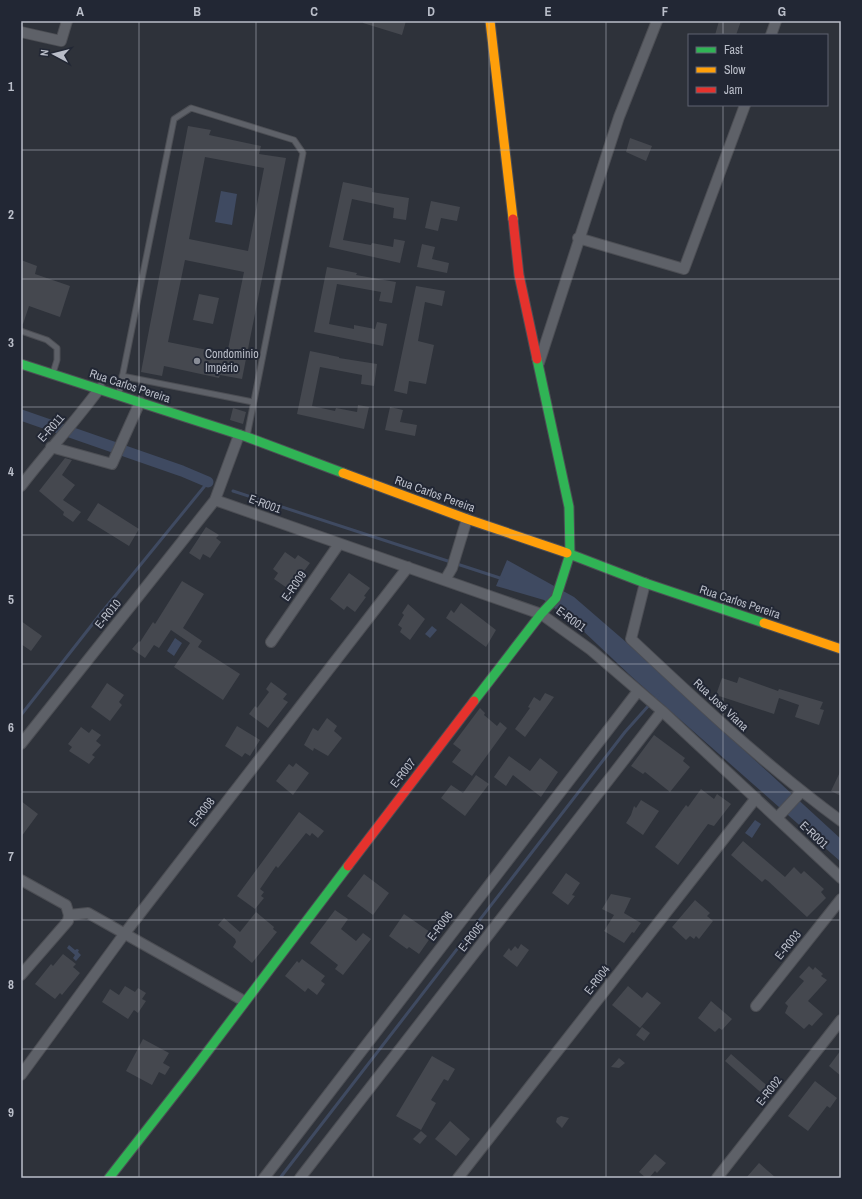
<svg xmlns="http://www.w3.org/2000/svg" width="862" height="1199" font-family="'Archivo Narrow',sans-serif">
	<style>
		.water { fill: #3f4a61 }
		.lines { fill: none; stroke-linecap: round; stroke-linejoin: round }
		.stream { stroke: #3f4a61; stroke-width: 3 }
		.canal { stroke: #3f4a61; stroke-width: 11 }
		.building { fill: #45484f; fill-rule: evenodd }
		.lane-casing { stroke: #4c4e54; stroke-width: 7 }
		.street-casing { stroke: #4c4e54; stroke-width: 12 }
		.fast-casing { stroke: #4c4e54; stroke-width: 11 }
		.slow-casing { stroke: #4c4e54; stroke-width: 11 }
		.jam-casing { stroke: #4c4e54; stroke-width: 11 }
		.lane { stroke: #5e6168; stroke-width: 5 }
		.street { stroke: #5e6168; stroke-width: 10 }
		.fast { stroke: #30b455; stroke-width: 9 }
		.slow { stroke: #ff9f0a; stroke-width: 9 }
		.jam { stroke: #e5322d; stroke-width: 9 }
		.grid { fill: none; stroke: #babec9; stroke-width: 1; stroke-opacity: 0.55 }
		.poi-dot { fill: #898d97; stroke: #222734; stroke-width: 1.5 }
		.labels { text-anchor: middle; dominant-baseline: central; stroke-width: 4; stroke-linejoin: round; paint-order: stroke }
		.poi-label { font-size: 12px; fill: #babec9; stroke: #222734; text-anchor: start }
		.street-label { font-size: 12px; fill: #babec9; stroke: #222734 }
		.neatline { fill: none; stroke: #babec9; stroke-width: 1.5 }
		.grid-label { font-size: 13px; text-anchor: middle; font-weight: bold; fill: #babec9 }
	</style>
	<rect width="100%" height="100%" fill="#2e323a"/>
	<path class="water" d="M221 191 237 194 232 225 215 222Z
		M507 560 574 597 626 642 841 839V862L632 677 581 629 544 600 496 586Z
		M432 626 437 630 430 638 425 634Z
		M175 638 182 643 174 656 167 651Z
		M755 820 761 824 752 838 745 833Z
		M69 945 75 950 77 949 79 950 78 952 81 955 76 961 73 958 75 955 67 948Z"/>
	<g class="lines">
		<path class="stream" d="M233 491 503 579
			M21 715 102 612 208 482
			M280 1178 625 732 658 695"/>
		<path class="canal" d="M21 415 182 471 208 482"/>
	</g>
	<path class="building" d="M363 21H406L402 35 363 23Z
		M719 21H741L736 35H715Z
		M188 126 211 130 209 135 261 146 259 154 286 158 242 379 220 375 219 378 164 366 162 376 141 372ZM205 157 264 168 248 251 189 239ZM185 260 244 272 227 354 168 342Z
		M630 138 652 146 646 161 626 152Z
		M343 182 372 188V192L409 198 406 220 393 218 394 208 352 199 343 240 371 245 372 243 393 247 394 239 405 241 400 263 329 247Z
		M431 201 460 207 457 221 441 218 438 231 425 228Z
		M422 244 435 247 432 259 449 263 447 273 417 267Z
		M21 260 37 266 35 274 70 286 60 317 29 306 23 324H21Z
		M327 267 357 273 356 275 396 282 392 303 379 301 381 292 337 284 329 324 354 329V325L375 329 377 322 387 324 383 346 314 332Z
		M416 286 445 291 442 306 425 302 418 341 434 345 426 384 409 381 407 394 394 391Z
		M199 294 219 298 213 324 193 320Z
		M310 351 339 357V358L377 364 374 386 361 384 362 375 320 367 312 406 335 411 336 408 357 412 358 405 369 407 364 429 297 414Z
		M390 407 403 410 400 422 417 425 415 436 385 430Z
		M233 408 246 412 243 424 230 420Z
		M65 458 72 460 62 475 75 485 63 500 81 512 73 522 63 515 64 512 39 491Z
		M98 503 139 529 129 546 87 520Z
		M206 527 219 535 216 538 221 542 210 558 203 554 200 560 189 553Z
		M285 552 295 559 298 555 310 563 290 590 274 579 278 573 273 569Z
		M349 573 370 588 364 596 366 597 355 612 347 606 344 610 330 599Z
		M182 581 204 594 183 628 202 641 198 647 240 674 223 700 174 667 190 643 171 630 159 648 154 645 145 658 132 649 139 641 140 642 153 622 155 624Z
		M461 603 496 630 486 647 446 618 451 610 454 613Z
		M408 604 425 619 410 640 400 632 402 628 398 625 404 615 402 613Z
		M21 621 42 636 31 651 21 644Z
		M739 677 778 691 779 689 823 702 820 709 824 710 819 725 795 717 799 705 779 698 774 714 716 695 722 678 737 683Z
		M271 682 287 694 283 699 288 702 268 728 249 714 255 706 257 708 269 692 266 689Z
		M107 683 124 695 119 702 122 705 110 721 91 707Z
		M545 693 554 697 525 737 515 729 530 708 528 707 534 697 540 701Z
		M480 708 485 713 484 715 497 726 500 722 507 728 472 776 452 762 461 750 453 744Z
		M327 718 337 726 334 731 342 738 328 756 314 748 313 751 304 745 313 728 318 731Z
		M237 726 260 740 250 756 245 753 242 757 225 746Z
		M81 727 89 733 92 729 101 735 96 741 101 745 92 755 95 757 89 764 69 751 72 747 68 744Z
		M654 735 685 758 683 761 690 767 670 792 645 772 643 774 631 766Z
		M509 756 530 771 540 758 558 772 541 797 513 775 506 786 494 777Z
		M296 763 309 773 293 795 276 781 289 764 293 767Z
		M841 770V796L831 791Z
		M476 775 489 784 465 816 441 798 451 785 463 793Z
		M701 789 714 799 717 794 731 804 714 826 708 824 678 865 655 847 686 805 688 807Z
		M641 800 659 811 643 835 626 823 631 815 634 806 636 808Z
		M21 801 38 814 21 837Z
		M299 812 324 831 318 838 312 833 310 836 306 833 278 868 276 866 260 889 264 892 261 896 264 898 255 909 237 896Z
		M743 841 785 877 794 867 801 874 804 871 824 889 821 892 826 898 807 917 768 881 765 879 762 882 731 855Z
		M566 873 580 883 572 895 575 896 568 905 552 893Z
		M364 874 389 893 373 915 347 896Z
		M611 894 631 898 624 913 641 923 634 933 632 932 624 943 604 931 614 915 602 909Z
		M695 900 710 913 707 916 713 921 699 939 696 936 694 939 690 936 686 940 672 927Z
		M335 910 348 919 341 929 356 941 363 933 371 939 343 975 335 969 338 965 310 943Z
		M256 912 274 927 273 929 277 932 252 963 233 947 236 942 235 939 218 925 224 918 240 932Z
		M404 914 433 934 419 954 409 947 407 949 389 936Z
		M521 944 529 950 517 967 503 956 509 948 511 951 515 946 518 949Z
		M63 954 76 964 73 967 80 973 62 995 60 993 55 999 35 984 51 964 53 966Z
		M302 959 325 976 321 981 325 984 317 995 308 988 305 992 285 976 297 961 299 963Z
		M809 966 813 970 815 967 823 974 821 976 827 980 808 1001 823 1014 812 1026 809 1024 804 1029 785 1013 788 1006 785 1003 804 981 799 977Z
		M125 986 135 992 138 988 146 993 142 999 146 1001 138 1013 134 1010 128 1019 102 1002 110 989 119 995Z
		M628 986 642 998 647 992 661 1003 640 1028 612 1005Z
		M711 1001 732 1019 722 1030 719 1028 715 1032 698 1018Z
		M642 1027 650 1033 644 1041 636 1035Z
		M143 1039 169 1053 163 1063 170 1067 165 1075 159 1072 152 1085 126 1071Z
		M841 1050V1076L829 1066Z
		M731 1054 771 1089 765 1096 725 1061Z
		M432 1056 455 1069 448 1081 444 1079 431 1100 436 1103 421 1130 396 1116Z
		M619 1058 625 1063 619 1068 611 1067Z
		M815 1081 837 1098 830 1108 827 1106 808 1131 788 1116Z
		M561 1116 569 1118 562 1128 556 1122 557 1118Z
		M450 1121 470 1139 456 1156 435 1139Z
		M421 1131 427 1136 420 1144 413 1139Z
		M655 1154 666 1163 657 1173 655 1171 649 1178H646L639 1172Z
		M759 1163 776 1178H746Z"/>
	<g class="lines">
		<g class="lane-casing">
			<path id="lane" d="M21 331 47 340 57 348V360L53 373
				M122 376 253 402
				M119 393 174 119 191 108 294 140 303 153 247 436"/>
		</g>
		<g class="street-casing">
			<path id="street" d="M21 32 61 41 67 21
				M771 35 776 21
				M578 238 684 269 745 105
				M539 363 619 117 657 21
				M51 447 112 464 140 402
				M21 486C47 452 75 422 100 388
				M215 500 541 614 591 650 662 711 841 878
				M445 580 452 568 467 519
				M645 583 631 639C699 703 766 766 841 821
				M271 642 339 544
				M21 744 215 500 239 435
				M777 818 801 792
				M21 880 66 905 69 915 68 921 21 975
				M69 915 88 913 244 1001
				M756 1006 841 899
				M21 1075 125 933 408 567
				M264 1178 638 691
				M300 1178 662 711
				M458 1178 756 798
				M717 1178 841 1020"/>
		</g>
		<g class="fast-casing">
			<path id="fast" d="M21 364 247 437 343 473
				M567 553 645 583 764 623
				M474 701 541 614 556 598 570 554 569 507 537 359
				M109 1178 192 1072 348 866"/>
		</g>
		<g class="slow-casing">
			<path id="slow" d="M490 21 513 219
				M343 473 467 519 567 553
				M764 623 841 649"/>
		</g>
		<g class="jam-casing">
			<path id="jam" d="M513 219 519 275 537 359
				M348 866 474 701"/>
		</g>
		<use href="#lane" class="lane"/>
		<use href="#street" class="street"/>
		<use href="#fast" class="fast"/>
		<use href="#slow" class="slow"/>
		<use href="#jam" class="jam"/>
	</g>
	<path class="grid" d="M139 21V1178M256 21V1178M373 21V1178M489 21V1178M606 21V1178M723 21V35M723 105V1178M21 150H841M21 279H841M21 407H841M21 535H841M21 664H841M21 792H841M21 920H841M21 1049H841"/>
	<circle class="poi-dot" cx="197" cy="361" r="4"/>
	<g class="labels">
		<g class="poi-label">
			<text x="205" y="354">Condominio<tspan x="205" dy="14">Império</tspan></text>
		</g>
		<g class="street-label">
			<text transform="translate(130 386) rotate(18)">Rua Carlos Pereira</text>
			<text transform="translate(51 428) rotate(-48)">E-R011</text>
			<text transform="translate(435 494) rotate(20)">Rua Carlos Pereira</text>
			<text transform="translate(265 504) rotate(20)">E-R001</text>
			<text transform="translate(294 586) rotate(-55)">E-R009</text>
			<text transform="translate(740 602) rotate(18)">Rua Carlos Pereira</text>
			<text transform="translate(108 614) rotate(-51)">E-R010</text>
			<text transform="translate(571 619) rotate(36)">E-R001</text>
			<text transform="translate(721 705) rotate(43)">Rua José Viana</text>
			<text transform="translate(403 773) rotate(-52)">E-R007</text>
			<text transform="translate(202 812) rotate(-52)">E-R008</text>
			<text transform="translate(814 835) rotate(43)">E-R001</text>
			<text transform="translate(440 926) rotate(-53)">E-R006</text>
			<text transform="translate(471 937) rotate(-52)">E-R005</text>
			<text transform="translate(788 945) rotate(-51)">E-R003</text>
			<text transform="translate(597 980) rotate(-52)">E-R004</text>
			<text transform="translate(769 1091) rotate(-52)">E-R002</text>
		</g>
	</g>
	<rect width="862" height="1199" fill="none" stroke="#222734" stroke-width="44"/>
	<rect x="688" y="34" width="140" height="72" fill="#222734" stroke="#5f6370"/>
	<rect x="696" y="47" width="20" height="6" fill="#30b455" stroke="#5f6370"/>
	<text x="724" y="54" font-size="12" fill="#babec9">Fast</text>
	<rect x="696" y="67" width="20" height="6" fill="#ff9f0a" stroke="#5f6370"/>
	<text x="724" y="74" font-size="12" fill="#babec9">Slow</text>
	<rect x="696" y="87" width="20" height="6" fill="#e5322d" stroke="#5f6370"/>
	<text x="724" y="94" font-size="12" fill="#babec9">Jam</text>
	<g transform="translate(54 54) rotate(277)" stroke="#222734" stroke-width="3" paint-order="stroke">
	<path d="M0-3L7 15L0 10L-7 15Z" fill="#babec9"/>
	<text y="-6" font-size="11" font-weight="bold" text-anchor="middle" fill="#babec9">N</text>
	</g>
	<rect x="22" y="22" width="818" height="1155" class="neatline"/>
	<g class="grid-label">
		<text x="80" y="16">A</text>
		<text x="197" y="16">B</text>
		<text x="314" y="16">C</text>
		<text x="431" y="16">D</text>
		<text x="548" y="16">E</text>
		<text x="665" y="16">F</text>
		<text x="782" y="16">G</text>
		<text x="11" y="91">1</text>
		<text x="11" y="219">2</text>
		<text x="11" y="347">3</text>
		<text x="11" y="476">4</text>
		<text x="11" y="604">5</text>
		<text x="11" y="732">6</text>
		<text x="11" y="861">7</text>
		<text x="11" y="989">8</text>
		<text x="11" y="1117">9</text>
	</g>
</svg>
